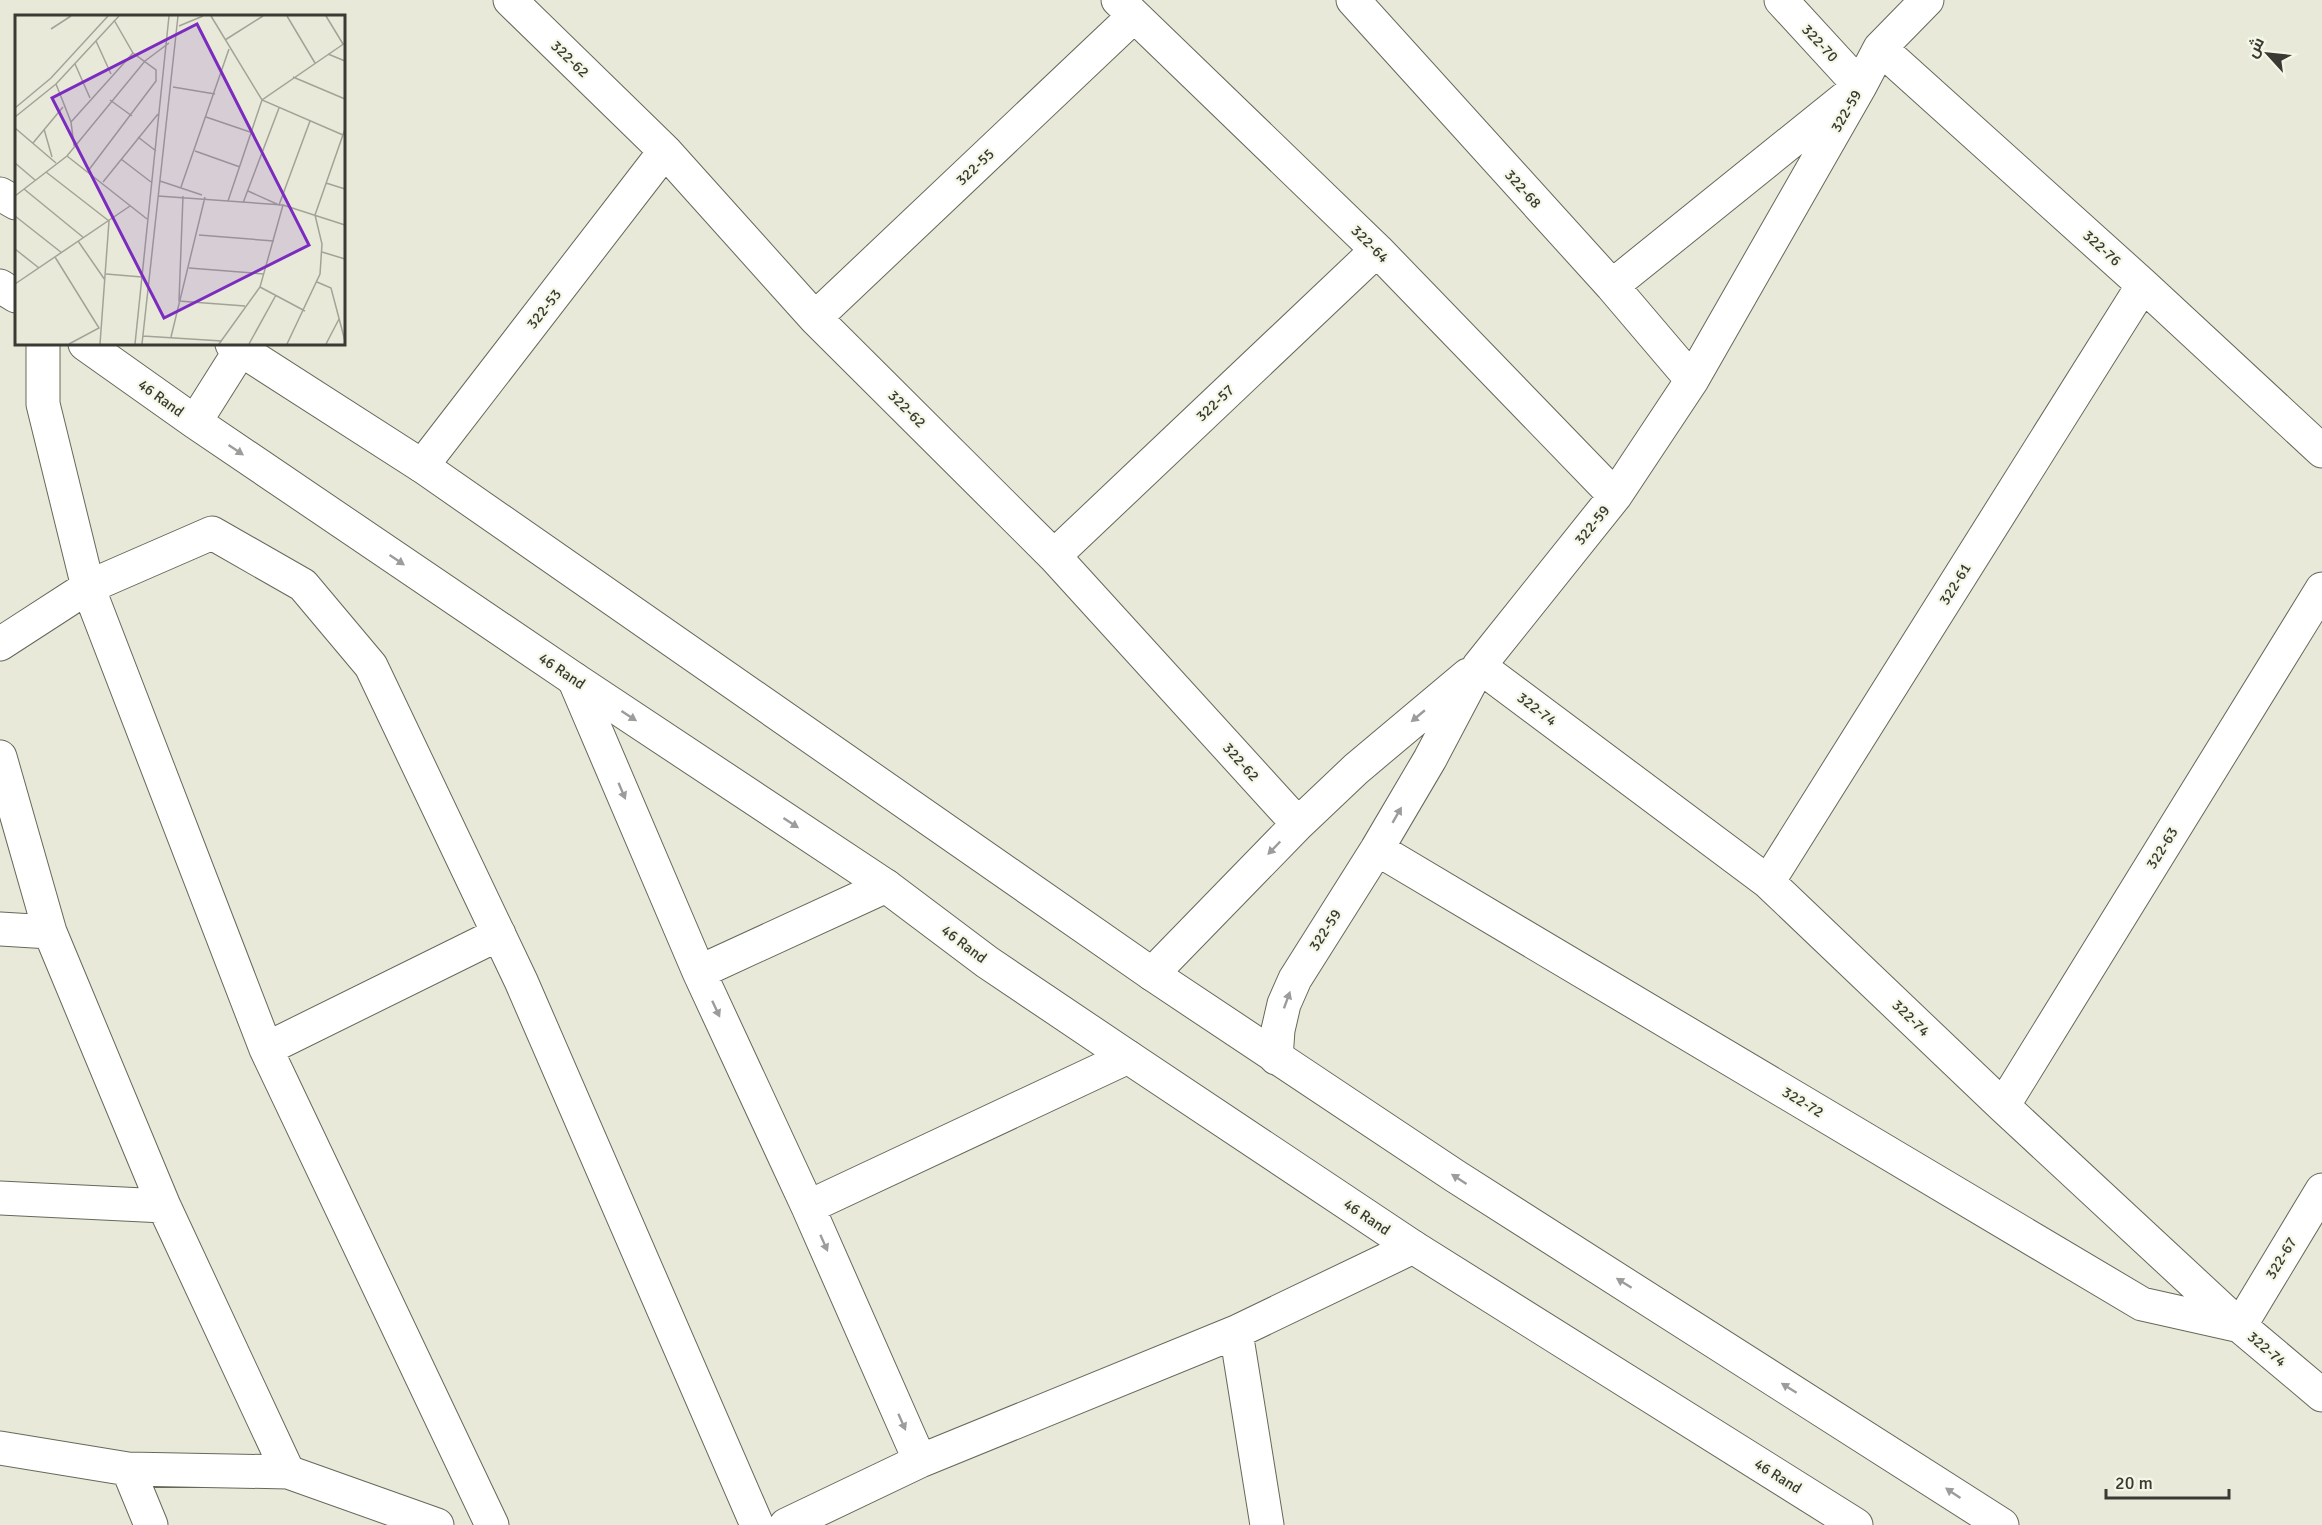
<svg xmlns="http://www.w3.org/2000/svg" width="2322" height="1525" font-family="Signika,Cairo,sans-serif">
	<style>
		.lines { fill: none; stroke-linecap: round; stroke-linejoin: round }
		.minor-casing { stroke: #666859; stroke-width: 35 }
		.major-casing { stroke: #666859; stroke-width: 35 }
		.minor { stroke: #fff; stroke-width: 33 }
		.major { stroke: #fff; stroke-width: 33 }
		.oneway { fill: #9c9c9a }
		.labels { text-anchor: middle; dominant-baseline: central; stroke-width: 4.5; stroke-linejoin: round; paint-order: stroke }
		.street-label { font-size: 15px; fill: #3a3a34; stroke: #f5f7e6 }
		.inset-road { fill: none; stroke: #a2a397; stroke-width: 1.5 }
		.view { fill: #7b2cbf; fill-opacity: 0.15; stroke: #7b2cbf; stroke-width: 3 }
		.inset-edge { fill: none; stroke: #3a3a34; stroke-width: 3 }
	</style>
	<rect width="100%" height="100%" fill="#e8e9d9"/>
	<g class="lines">
		<g class="minor-casing">
			<path id="minor" d="M510 0 665 151 815 318 1054 556 1298 824
				M1118 0 1377 250 1615 496
				M1353 0 1612 286 1692 380
				M1880 48 2143 285 2322 451
				M1612 286 1860 86 1781 0
				M815 318 1134 16
				M43 344V404L88 587 266 1049 492 1525
				M422 466 665 151
				M1054 556 1377 250
				M0 644 88 587 212 533 303 585 371 666 521 981 757 1525
				M1479 666 1768 882 2003 1106 2240 1326 2322 1395
				M574 679 699 972 808 1207 920 1461
				M0 757 50 932 164 1206 288 1472
				M1377 849 2142 1304 2240 1326 2322 1190
				M1768 882 2143 285
				M0 929 50 932
				M699 972 886 886
				M1152 974 1298 824 1356 769 1468 675
				M266 1049 499 934
				M1276 1058 1278 1030 1284 1004 1295 979 1377 849 1430 759 1479 666 1615 496 1692 380 1860 86 1880 48 1927 0
				M2003 1106 2322 589
				M0 1198 164 1206
				M808 1207 1128 1057
				M1236 1332 1267 1525
				M0 1448 128 1469 288 1472 437 1525
				M128 1469 151 1525
				M786 1525 920 1461 1236 1332 1413 1247"/>
		</g>
		<g class="major-casing">
			<path id="major" d="M0 194 16 203
				M0 286 16 296
				M85 344 195 422 574 679 886 886 987 962 1128 1057 1413 1247 1856 1525
				M232 344 422 466 1152 974 1455 1176 2002 1525
				M195 422 241 349"/>
		</g>
		<use href="#minor" class="minor"/>
		<use href="#major" class="major"/>
	</g>
	<defs><path id="oneway-solid" d="M-6-.8H1V-3.2L6.5 0L1 3.2V.8H-6Z" transform="scale(1.5)"/></defs>
	<g class="oneway">
		<use href="#oneway-solid" transform="translate(236 450) rotate(34)"/>
		<use href="#oneway-solid" transform="translate(397 560) rotate(34)"/>
		<use href="#oneway-solid" transform="translate(629 716) rotate(33)"/>
		<use href="#oneway-solid" transform="translate(1418 716) rotate(140)"/>
		<use href="#oneway-solid" transform="translate(622 791) rotate(67)"/>
		<use href="#oneway-solid" transform="translate(1397 815) rotate(-60)"/>
		<use href="#oneway-solid" transform="translate(791 823) rotate(33)"/>
		<use href="#oneway-solid" transform="translate(1274 848) rotate(134)"/>
		<use href="#oneway-solid" transform="translate(1287 1000) rotate(-70)"/>
		<use href="#oneway-solid" transform="translate(716 1009) rotate(65)"/>
		<use href="#oneway-solid" transform="translate(1459 1179) rotate(-147)"/>
		<use href="#oneway-solid" transform="translate(824 1243) rotate(66)"/>
		<use href="#oneway-solid" transform="translate(1624 1283) rotate(-148)"/>
		<use href="#oneway-solid" transform="translate(1789 1388) rotate(-148)"/>
		<use href="#oneway-solid" transform="translate(902 1422) rotate(66)"/>
		<use href="#oneway-solid" transform="translate(1953 1493) rotate(-146)"/>
	</g>
	<g class="labels">
		<g class="street-label">
			<text transform="translate(1820 43) rotate(47)">322-70</text>
			<text transform="translate(570 59) rotate(44)">322-62</text>
			<text transform="translate(1846 111) rotate(-60)">322-59</text>
			<text transform="translate(975 167) rotate(-43)">322-55</text>
			<text transform="translate(1523 189) rotate(48)">322-68</text>
			<text transform="translate(1370 244) rotate(45)">322-64</text>
			<text transform="translate(2102 248) rotate(42)">322-76</text>
			<text transform="translate(544 309) rotate(-52)">322-53</text>
			<text transform="translate(161 398) rotate(36)">46 Rand</text>
			<text transform="translate(1215 403) rotate(-43)">322-57</text>
			<text transform="translate(907 409) rotate(45)">322-62</text>
			<text transform="translate(1592 525) rotate(-51)">322-59</text>
			<text transform="translate(1955 584) rotate(-58)">322-61</text>
			<text transform="translate(562 671) rotate(34)">46 Rand</text>
			<text transform="translate(1537 709) rotate(37)">322-74</text>
			<text transform="translate(1241 762) rotate(48)">322-62</text>
			<text transform="translate(2162 848) rotate(-58)">322-63</text>
			<text transform="translate(1325 930) rotate(-57)">322-59</text>
			<text transform="translate(964 944) rotate(37)">46 Rand</text>
			<text transform="translate(1911 1018) rotate(44)">322-74</text>
			<text transform="translate(1803 1102) rotate(31)">322-72</text>
			<text transform="translate(1367 1217) rotate(34)">46 Rand</text>
			<text transform="translate(2281 1258) rotate(-59)">322-67</text>
			<text transform="translate(2267 1349) rotate(40)">322-74</text>
			<text transform="translate(1778 1476) rotate(32)">46 Rand</text>
		</g>
	</g>
	<g transform="translate(15 15)">
		<rect width="330" height="330" fill="#e8e9d9"/>
		<path class="inset-road" d="M196 1 247 85 328 120M272 1 300 48M311 1 328 29M164 11 188 1M36 14 56 1M210 25 248 1M81 26 96 59M313 39 330 46M60 49 75 83M278 62 330 84M41 69 56 107 59 131M158 72 200 79M95 85 117 101M0 93 36 63 93 1M0 102 41 69 104 1M191 102 235 117M56 107 118 38M0 113 41 148M29 114 37 142M123 122 141 136M18 128 48 92M180 136 225 152M52 141 132 204M106 144 136 167M0 148 20 165M73 156 141 66V55L118 38 99 5M31 157 94 206 85 329M145 166 187 180M88 167 143 99M311 168 330 174M166 172 214 34M9 174 69 223M233 176 264 190 295 106M0 181 52 141 130 46 154 28M143 181 268 190 330 210M168 181 164 286 230 291M213 186 247 85 330 28M228 188 264 93M0 201 47 238M184 220 259 226M63 226 90 265M0 234 24 253M307 237 330 244M40 242 84 313 54 329M174 253 249 259M91 259 127 262M302 267 316 273 330 326M0 269 115 191M245 272 290 296M128 321 207 326M156 322 190 182M120 329 154 1M127 329 163 1M204 329 245 272 268 190M234 329 261 280M272 329 305 259 307 229 300 200 330 114M311 329 324 304"/>
		<path class="view" d="M182 9 294 230 149 303 37 83Z"/>
		<rect width="330" height="330" class="inset-edge"/>
	</g>
	<g transform="translate(2268 54) rotate(297)" stroke="#f5f7e6" stroke-width="4.5" paint-order="stroke">
	<path d="M0-4.5L10 22L0 15L-10 22Z" fill="#3a3a34"/>
	<text y="-9" font-size="16" font-weight="bold" text-anchor="middle" fill="#3a3a34">ش</text>
	</g>
	<path d="M2106 1489v9h123v-9" fill="none" stroke="#3a3a34" stroke-width="3"/>
	<text x="2115" y="1489" font-size="18" fill="#3a3a34" stroke="#f5f7e6" stroke-width="4.5" paint-order="stroke">20 m</text>
</svg>
